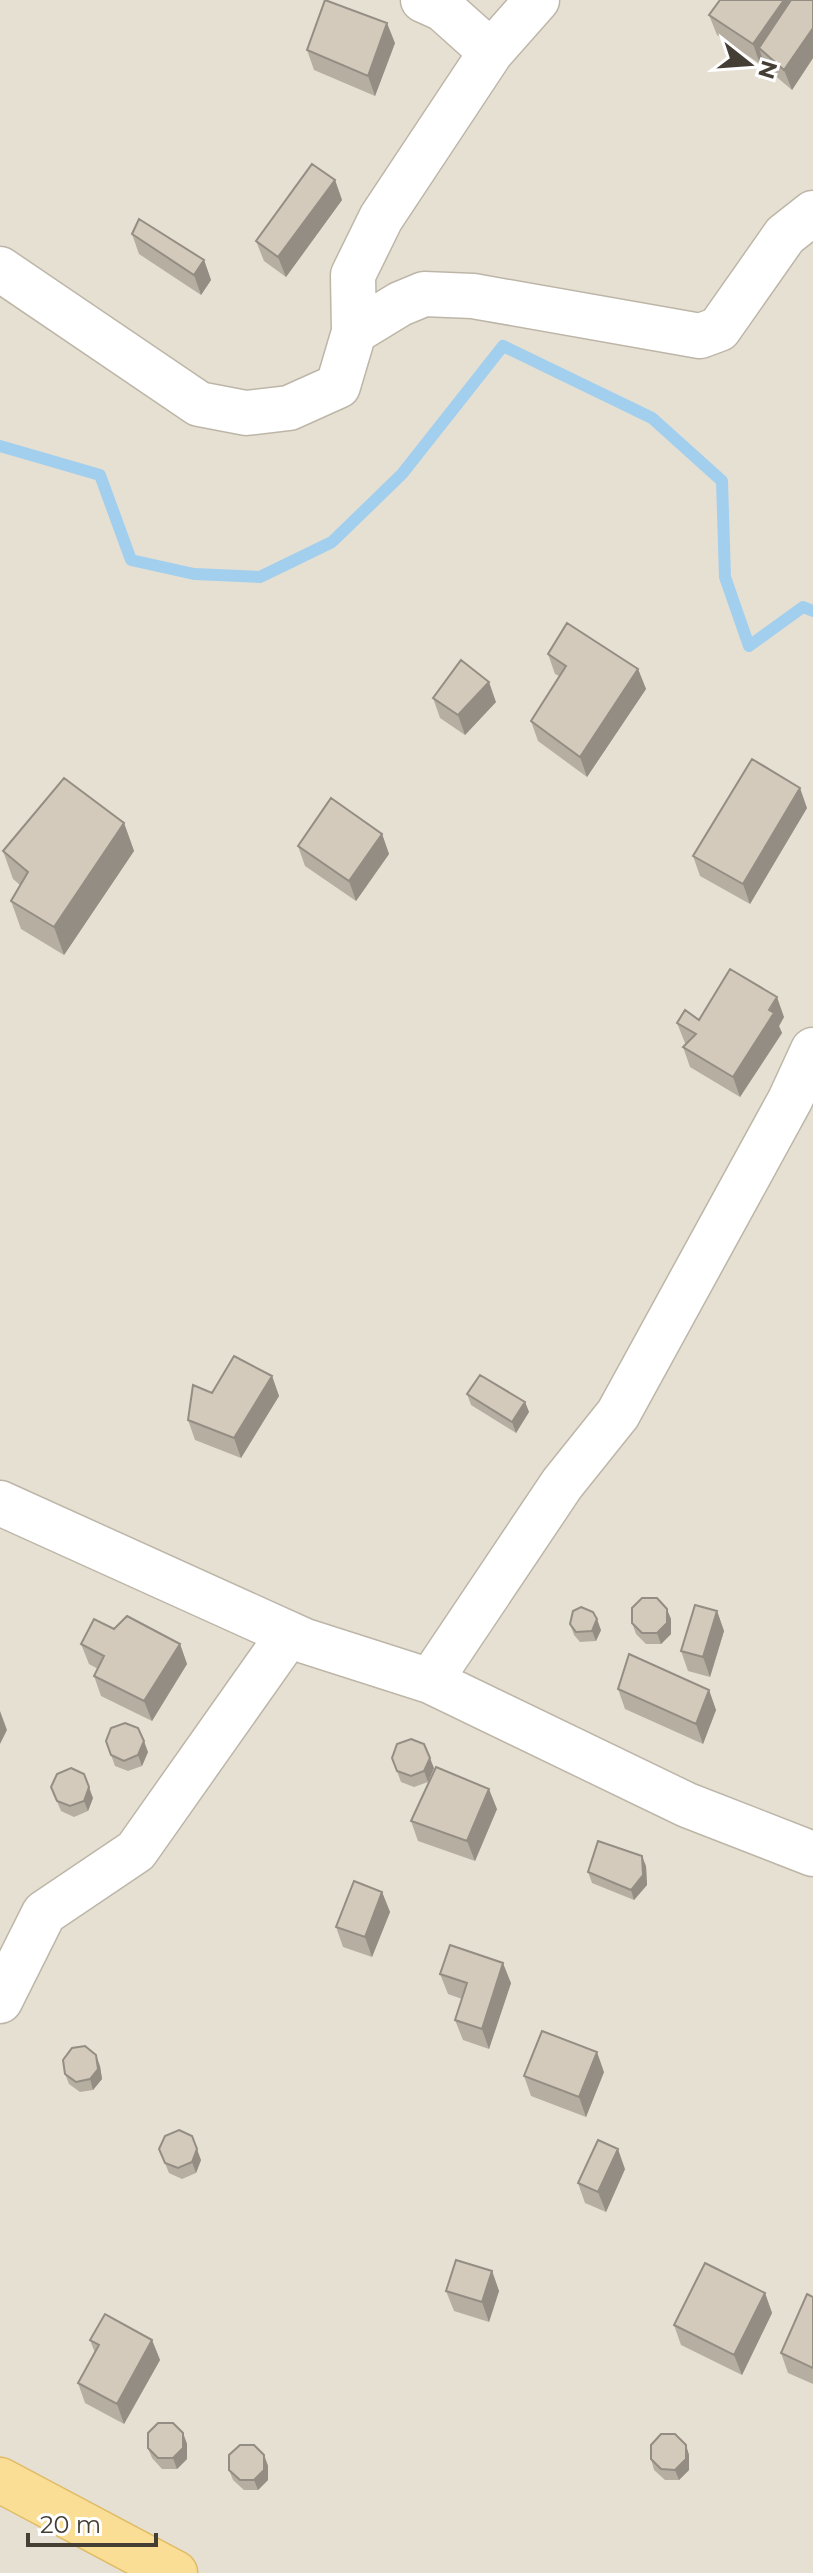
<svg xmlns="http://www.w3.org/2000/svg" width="813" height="2573" font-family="Montserrat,sans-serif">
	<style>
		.residential { fill: #e6e0d3 }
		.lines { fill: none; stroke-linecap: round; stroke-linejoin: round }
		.stream { stroke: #a2cfee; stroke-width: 12 }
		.minor-casing { stroke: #bdb6a8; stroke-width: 47 }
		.major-casing { stroke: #e0bb65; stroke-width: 47 }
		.minor { stroke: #fff; stroke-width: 44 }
		.major { stroke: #fbde95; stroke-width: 44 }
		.wall { fill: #b5aea1 }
		.shaded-wall { fill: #948d83 }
		.building { fill: #d3cabb; stroke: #948d83; stroke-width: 2 }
	</style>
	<rect width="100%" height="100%" fill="#f2eee5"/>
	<path class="residential" d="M0 0H813V2573H0Z"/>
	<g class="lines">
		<path class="stream" d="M0 446 100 475 131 560 194 574 260 577 332 542 402 474 503 346 652 418 722 481 725 577 749 646 803 607 813 611"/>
		<g class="minor-casing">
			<path id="minor" d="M423 0 443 9 491 52 537 0
				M0 269 199 404 246 413 289 408 338 386 354 332 353 275 381 218 491 52
				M354 332 400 304 424 294 473 296 700 336 719 329 785 235 813 213
				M0 1503 305 1641 430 1681 562 1484 618 1414 790 1100 813 1050
				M430 1681 687 1805 813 1854
				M0 2001 44 1913 136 1851 289 1634"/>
		</g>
		<g class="major-casing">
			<path id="major" d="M0 2480 175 2573"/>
		</g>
		<use href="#minor" class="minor"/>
		<use href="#major" class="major"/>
	</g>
	<path class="wall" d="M813 0V58L792 90 766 68 763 60 760 64 717 35 709 15Z
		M395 43 375 96 314 70 307 50Z
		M335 180 342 200 286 277 264 261 256 241Z
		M132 234 204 260 211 280 201 295 139 254Z
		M548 654 638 669 646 689 587 777 538 741 531 721 559 676 555 674Z
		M433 698 496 702 465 735 440 718Z
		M807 808 750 904 700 876 693 856Z
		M124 823 134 851 64 955 21 929 11 901 20 885 13 879 3 851Z
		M382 834 389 854 356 901 305 866 298 846Z
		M784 1017 779 1026 782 1033 740 1097 690 1067 683 1047 686 1044 685 1043 677 1023 699 1020Z
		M272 1376 279 1396 241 1458 195 1440 188 1420 212 1393Z
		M467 1394 525 1402 529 1412 516 1433 471 1405Z
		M717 1611 724 1631 710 1677 688 1671 681 1651Z
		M671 1619V1634L661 1644H646L636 1634 632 1623Z
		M570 1624 601 1630 596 1641 580 1642 574 1635Z
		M114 1629 180 1644 187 1664 152 1721 101 1696 94 1676 98 1669 89 1664 81 1644Z
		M618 1689 709 1690 716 1710 703 1744 625 1709Z
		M106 1741 148 1752 142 1766 128 1771 115 1766Z
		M392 1758 434 1768 428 1782 414 1787 401 1782Z
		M51 1787 93 1798 88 1811 74 1817 61 1811Z
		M497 1809 475 1861 418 1841 411 1821Z
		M646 1866 647 1885 634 1900 592 1883 588 1872Z
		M382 1892 390 1912 372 1957 343 1947 336 1927Z
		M440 1974 511 1983 489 2049 463 2040 455 2020 462 1999 448 1994Z
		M100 2066 102 2079 93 2090 80 2092 69 2084 65 2074Z
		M604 2072 586 2117 531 2096 524 2076Z
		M159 2149 201 2160 196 2173 182 2179 169 2173Z
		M625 2169 606 2212 585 2203 578 2183Z
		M492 2271 499 2291 489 2322 454 2311 446 2291Z
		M765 2293 772 2313 742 2375 681 2345 674 2325Z
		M813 2297V2384L788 2373 781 2353Z
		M90 2340H152L160 2360 124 2424 85 2403 78 2383 95 2353Z
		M183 2433 187 2444V2459L177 2469H162L152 2458 148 2448Z
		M686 2445 689 2455V2470L679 2480H665L654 2470 651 2459Z
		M264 2455 268 2466V2480L258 2490H244L233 2480 229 2470Z"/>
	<path class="shaded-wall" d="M784 0H793L759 48 763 60 760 64 753 44Z
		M387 23 395 43 375 96 368 76Z
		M813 28V58L792 90 784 70Z
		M335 180 342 200 286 277 278 257Z
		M204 260 211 280 201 295 194 275Z
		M638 669 646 689 587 777 580 757Z
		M489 682 496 702 465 735 458 715Z
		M800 788 807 808 750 904 743 884Z
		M124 823 134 851 64 955 54 927Z
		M382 834 389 854 356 901 349 881Z
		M777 997 784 1017 779 1026 782 1033 740 1097 733 1077Z
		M272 1376 279 1396 241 1458 234 1438Z
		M525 1402 529 1412 516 1433 512 1422Z
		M667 1609 671 1619V1634L661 1644 657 1633Z
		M717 1611 724 1631 710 1677 703 1657Z
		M597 1619 601 1630 596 1641 592 1631Z
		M180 1644 187 1664 152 1721 144 1701Z
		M709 1690 716 1710 703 1744 696 1724Z
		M0 1711 7 1730 0 1744Z
		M144 1741 148 1752 142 1766 138 1755Z
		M430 1758 434 1768 428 1782 424 1771Z
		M89 1787 93 1798 88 1811 84 1801Z
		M489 1789 497 1809 475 1861 467 1841Z
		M642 1856 646 1866 647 1885 634 1900 631 1890Z
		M382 1892 390 1912 372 1957 365 1937Z
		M503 1963 511 1983 489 2049 482 2029Z
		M597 2052 604 2072 586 2117 579 2097Z
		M96 2055 100 2066 102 2079 93 2090 90 2079Z
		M197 2149 201 2160 196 2173 192 2162Z
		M618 2149 625 2169 606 2212 598 2192Z
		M492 2271 499 2291 489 2322 482 2302Z
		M765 2293 772 2313 742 2375 734 2355Z
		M152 2340 160 2360 124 2424 117 2404Z
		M183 2433 187 2444V2459L177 2469 173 2458Z
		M686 2445 689 2455V2470L679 2480 675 2470Z
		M264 2455 268 2466V2480L258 2490 254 2480Z"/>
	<path class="building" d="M325 0 387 23 368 76 307 50Z
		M720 0H784L753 44 709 15Z
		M791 0H813V28L784 70 759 48Z
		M312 164 335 180 278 257 256 241Z
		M139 219 204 260 194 275 132 234Z
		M567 623 638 669 580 757 531 721 566 666 548 654Z
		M461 660 489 682 458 715 433 698Z
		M752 759 800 788 743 884 693 856Z
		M64 778 124 823 54 927 11 901 28 872 3 851Z
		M331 798 382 834 349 881 298 846Z
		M730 969 777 997 769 1010 774 1013 733 1077 683 1047 696 1034 677 1023 685 1010 699 1020Z
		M234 1356 272 1376 234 1438 188 1420 193 1385 212 1393Z
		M480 1375 525 1402 512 1422 467 1394Z
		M642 1598H657L667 1609V1623L657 1633H642L632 1623V1608Z
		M695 1605 717 1611 703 1657 681 1651Z
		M581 1607 593 1612 597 1619 592 1631 576 1632 570 1624 573 1611Z
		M127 1616 180 1644 144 1701 94 1676 104 1656 81 1644 94 1619 114 1629Z
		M629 1654 709 1690 696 1724 618 1689Z
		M125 1723 138 1728 144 1741 138 1755 124 1761 111 1755 106 1741 111 1728Z
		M411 1739 424 1744 430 1758 424 1771 411 1776 397 1771 392 1758 397 1744Z
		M436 1767 489 1789 467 1841 411 1821Z
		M71 1768 84 1774 89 1787 84 1801 70 1806 57 1801 51 1787 57 1774Z
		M598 1841 642 1856 643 1875 631 1890 588 1872Z
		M354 1881 382 1892 365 1937 336 1927Z
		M450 1945 503 1963 482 2029 455 2020 467 1983 440 1974Z
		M542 2031 597 2052 579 2097 524 2076Z
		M85 2046 96 2055 98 2069 90 2079 76 2082 65 2074 63 2060 72 2048Z
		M179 2130 192 2136 197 2149 192 2162 178 2168 165 2163 159 2149 165 2136Z
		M598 2140 618 2149 598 2192 578 2183Z
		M456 2260 492 2271 482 2302 446 2291Z
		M705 2263 765 2293 734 2355 674 2325Z
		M807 2294 813 2297V2368L781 2353Z
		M105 2314 152 2340 117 2404 78 2383 99 2345 90 2340Z
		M158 2423H173L183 2433V2448L173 2458H158L148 2448V2433Z
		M661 2434H675L686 2445V2459L675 2470 661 2469 651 2459V2445Z
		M240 2445H254L264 2455V2470L254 2480H240L229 2470V2455Z"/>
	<g transform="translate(749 64) rotate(107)" stroke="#ffffff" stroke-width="6" paint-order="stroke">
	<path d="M0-6L14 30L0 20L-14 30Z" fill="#443e35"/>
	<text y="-12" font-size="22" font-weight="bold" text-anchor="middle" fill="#443e35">N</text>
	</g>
	<path d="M28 2533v12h128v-12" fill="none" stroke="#443e35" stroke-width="4"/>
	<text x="40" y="2533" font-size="24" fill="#443e35" stroke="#ffffff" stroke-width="6" paint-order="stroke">20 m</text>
</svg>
